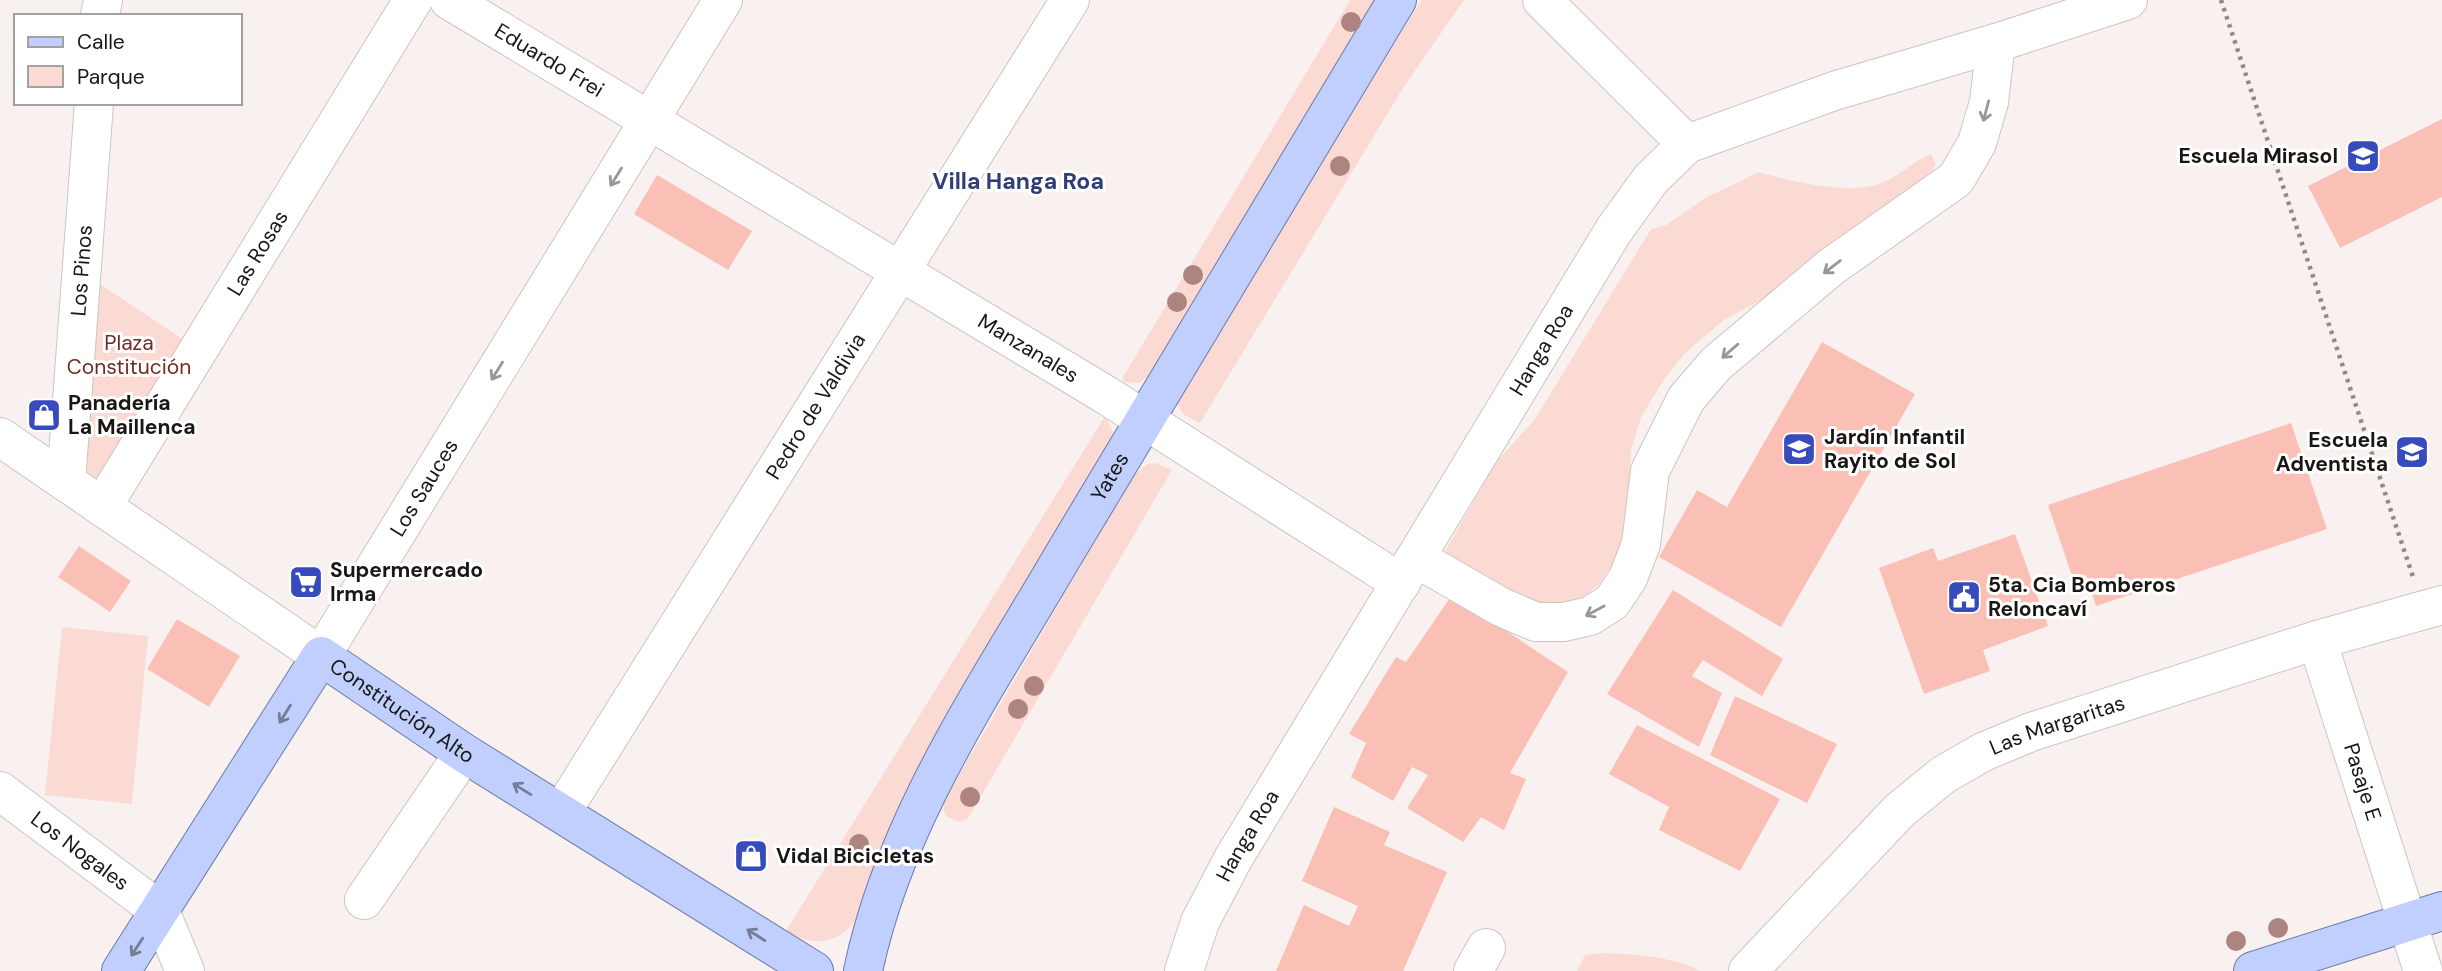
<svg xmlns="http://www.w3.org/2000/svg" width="2442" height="971" font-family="'DM Sans',sans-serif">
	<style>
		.green { fill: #fbdad4 }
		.building { fill: #fac0b6 }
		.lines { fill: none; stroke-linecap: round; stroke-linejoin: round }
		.minor-casing { stroke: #ccc5c3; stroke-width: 40 }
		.major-casing { stroke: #6a7aac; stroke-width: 40 }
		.path { stroke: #908a89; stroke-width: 4.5; stroke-dasharray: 3.5 5; stroke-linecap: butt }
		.minor { stroke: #fff; stroke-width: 38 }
		.major { stroke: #c0cffd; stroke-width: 38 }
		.tree { fill: #ad847f }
		.oneway { stroke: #989796 }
		.oneway2 { stroke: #757c95 }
		.labels { text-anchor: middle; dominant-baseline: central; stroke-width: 6; stroke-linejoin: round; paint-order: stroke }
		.street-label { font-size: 21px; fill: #191716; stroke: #fff }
		.poi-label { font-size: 21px; font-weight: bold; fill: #191716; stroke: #fff; text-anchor: start }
		.park-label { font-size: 21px; fill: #6f2b22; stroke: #fff }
		.neighbourhood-label { font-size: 23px; font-weight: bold; fill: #2f3e77; stroke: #fff }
	</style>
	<rect width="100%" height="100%" fill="#f9f1f0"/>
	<path class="green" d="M1350 0H1378L1147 377 1139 383 1124 382 1123 377Z
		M1421 0H1464L1403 88 1200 423 1184 415 1176 402Z
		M1931 154 1936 165 1926 181 1793 283 1724 320 1685 353 1663 381 1641 417 1631 451 1628 519 1614 563 1600 583 1581 599 1541 612 1442 557 1496 462 1535 419 1651 229 1666 225 1707 197 1759 172C1789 181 1849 195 1879 184 1899 177 1911 162 1931 154Z
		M92 279 186 341 105 483 77 466Z
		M1105 416 1115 435 858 916C841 944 813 948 786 931Z
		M1156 463 1172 470 984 791 968 818 959 822 946 816 943 809 945 799 1133 476 1147 464Z
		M62 627 148 636 132 804 45 795Z
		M1602 953C1633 954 1672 956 1700 971H1577L1585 955Z"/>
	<path class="building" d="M2442 119V197L2340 248 2308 186Z
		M657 175 752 231 728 270 634 214Z
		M1822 342 1915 394 1781 627 1659 557 1697 490 1727 507Z
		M2291 423 2327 529 2096 606 2086 575 2073 579 2048 505Z
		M2015 534 2048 626 1983 650 1990 671 1924 694 1879 568 1933 548 1938 561Z
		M79 546 131 581 110 612 58 577Z
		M1673 590 1783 659 1762 696 1703 660 1692 676 1722 693 1699 747 1607 694Z
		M1452 595 1568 672 1510 773 1526 779 1504 830 1481 817 1463 842 1407 808 1428 775 1412 767 1393 801 1351 777 1366 743 1349 734 1396 657 1406 662Z
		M177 619 240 656 209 707 147 669Z
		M1735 696 1837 744 1807 803 1710 755Z
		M1637 725 1780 799 1740 871 1659 830 1669 807 1609 774Z
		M1334 807 1390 832 1384 845 1447 872 1403 971H1276L1304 905 1349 926 1358 906 1302 881Z"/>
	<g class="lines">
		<g class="minor-casing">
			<g id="minor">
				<path id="s1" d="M449 0 1106 395 1401 583"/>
				<path d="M1542 0 1687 144"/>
				<path d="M100 16 103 0"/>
				<path id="s2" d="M0 437 321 656 723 0"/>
				<path id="s3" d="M66 482 94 103"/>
				<path id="s4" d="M102 507 413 0"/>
				<path d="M1416 558 1501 607 1536 622H1564L1590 616 1612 602 1628 578 1641 544 1650 471 1686 399 1716 364 1831 267 1956 179 1977 143 1989 102 1996 43"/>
				<path id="s5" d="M2317 640 2423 971"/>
				<path id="s6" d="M0 791 160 911 185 971"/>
				<path id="s7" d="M561 813 1070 0"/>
				<path d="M364 900 464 753"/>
				<path id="s8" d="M1184 971 1200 922 1233 859 1614 230 1651 179 1687 144 1834 91 1996 43 2128 0"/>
				<path d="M1473 971 1486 948"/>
				<path id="s9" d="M1748 971 1899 811 1943 775 1983 752 2031 732 2317 640 2442 605"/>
			</g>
		</g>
		<g class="major-casing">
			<g id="major">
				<path id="s10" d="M121 971 321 656 464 753 814 971"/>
				<path id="s11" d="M863 971C895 818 986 688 1063 556 1173 370 1285 185 1397 0"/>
				<path d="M2253 971 2442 911"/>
			</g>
		</g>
		<path class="path" d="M2221 0 2413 577"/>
		<use href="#minor" class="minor"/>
		<use href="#major" class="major"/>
	</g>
	<g class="tree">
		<circle cx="1351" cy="22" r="10"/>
		<circle cx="1340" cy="166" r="10"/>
		<circle cx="1193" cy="275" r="10"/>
		<circle cx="1177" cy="302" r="10"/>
		<circle cx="1034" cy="686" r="10"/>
		<circle cx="1018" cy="709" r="10"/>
		<circle cx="970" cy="797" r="10"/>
		<circle cx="859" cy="844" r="10"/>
		<circle cx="2278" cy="928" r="10"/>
		<circle cx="2236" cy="941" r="10"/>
	</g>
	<defs><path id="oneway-shaft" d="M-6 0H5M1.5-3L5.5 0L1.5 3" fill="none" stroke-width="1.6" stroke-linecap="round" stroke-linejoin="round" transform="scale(1.75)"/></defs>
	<g class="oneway">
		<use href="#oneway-shaft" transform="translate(1986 111) rotate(105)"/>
		<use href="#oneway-shaft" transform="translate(616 177) rotate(122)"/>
		<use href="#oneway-shaft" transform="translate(1832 267) rotate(142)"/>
		<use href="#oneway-shaft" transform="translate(1730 351) rotate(139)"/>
		<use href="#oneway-shaft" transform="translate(497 371) rotate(122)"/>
		<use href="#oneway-shaft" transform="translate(1595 611) rotate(152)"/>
	</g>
	<g class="oneway2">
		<use href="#oneway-shaft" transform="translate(285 714) rotate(122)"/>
		<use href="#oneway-shaft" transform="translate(522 789) rotate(-148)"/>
		<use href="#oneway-shaft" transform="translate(756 935) rotate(-148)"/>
		<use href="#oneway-shaft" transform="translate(137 947) rotate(123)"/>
	</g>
	<defs>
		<g id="school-square" transform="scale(1.75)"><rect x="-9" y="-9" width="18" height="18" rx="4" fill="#374bbd" stroke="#fff"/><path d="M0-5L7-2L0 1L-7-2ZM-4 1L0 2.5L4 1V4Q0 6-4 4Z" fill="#fff"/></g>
		<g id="shop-square" transform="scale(1.75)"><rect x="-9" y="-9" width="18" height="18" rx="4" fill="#374bbd" stroke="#fff"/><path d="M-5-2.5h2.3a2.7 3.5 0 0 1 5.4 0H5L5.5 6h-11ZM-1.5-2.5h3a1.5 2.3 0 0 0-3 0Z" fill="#fff"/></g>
		<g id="supermarket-square" transform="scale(1.75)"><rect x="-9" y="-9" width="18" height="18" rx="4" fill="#374bbd" stroke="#fff"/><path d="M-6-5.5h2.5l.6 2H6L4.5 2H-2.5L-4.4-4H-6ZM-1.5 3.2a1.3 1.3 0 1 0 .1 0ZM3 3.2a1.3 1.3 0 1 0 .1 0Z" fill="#fff"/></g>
		<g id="civic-square" transform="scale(1.75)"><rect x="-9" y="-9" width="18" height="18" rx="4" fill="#374bbd" stroke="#fff"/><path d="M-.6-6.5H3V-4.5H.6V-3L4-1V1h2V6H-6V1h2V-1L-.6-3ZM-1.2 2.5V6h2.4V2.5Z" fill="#fff"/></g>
	</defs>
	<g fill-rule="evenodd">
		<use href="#school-square" x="2363" y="156"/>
		<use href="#shop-square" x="44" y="415"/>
		<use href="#school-square" x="1799" y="449"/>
		<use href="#school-square" x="2412" y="452"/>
		<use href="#supermarket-square" x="306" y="582"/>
		<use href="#civic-square" x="1964" y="597"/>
		<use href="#shop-square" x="751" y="856"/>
	</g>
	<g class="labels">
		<g class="street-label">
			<text stroke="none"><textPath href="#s1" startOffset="117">Eduardo Frei</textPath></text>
			<text stroke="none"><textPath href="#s4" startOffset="298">Las Rosas</textPath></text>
			<text stroke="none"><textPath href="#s3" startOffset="212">Los Pinos</textPath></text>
			<text stroke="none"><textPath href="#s1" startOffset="676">Manzanales</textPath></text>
			<text stroke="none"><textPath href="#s8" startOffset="718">Hanga Roa</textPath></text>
			<text stroke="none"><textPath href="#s7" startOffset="480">Pedro de Valdivia</textPath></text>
			<text stroke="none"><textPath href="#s11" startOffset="555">Yates</textPath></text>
			<text stroke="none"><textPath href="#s2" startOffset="586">Los Sauces</textPath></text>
			<text stroke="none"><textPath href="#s10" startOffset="471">Constitución Alto</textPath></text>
			<text stroke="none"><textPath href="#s9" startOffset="402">Las Margaritas</textPath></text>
			<text stroke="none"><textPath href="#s5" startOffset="149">Pasaje E</textPath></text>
			<text stroke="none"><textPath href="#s8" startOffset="150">Hanga Roa</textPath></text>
			<text stroke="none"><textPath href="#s6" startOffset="100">Los Nogales</textPath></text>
		</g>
		<g class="poi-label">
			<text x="2338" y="156" text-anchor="end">Escuela Mirasol</text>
			<text x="68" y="403">Panadería<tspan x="68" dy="24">La Maillenca</tspan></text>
			<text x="1824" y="437">Jardín Infantil<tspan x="1824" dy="24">Rayito de Sol</tspan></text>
			<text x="2388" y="440" text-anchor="end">Escuela<tspan x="2388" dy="24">Adventista</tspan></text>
			<text x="330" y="570">Supermercado<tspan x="330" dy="24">Irma</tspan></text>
			<text x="1988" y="585">5ta. Cia Bomberos<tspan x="1988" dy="24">Reloncaví</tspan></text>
			<text x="776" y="856">Vidal Bicicletas</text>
		</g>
		<g class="park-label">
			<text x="129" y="343">Plaza<tspan x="129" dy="24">Constitución</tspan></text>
		</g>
		<g class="neighbourhood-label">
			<text x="1018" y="181">Villa Hanga Roa</text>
		</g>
	</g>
	<rect x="14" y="14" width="228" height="91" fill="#ffffff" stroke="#a3a2a2" stroke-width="2"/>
	<rect x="28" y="37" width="35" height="10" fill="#c0cffd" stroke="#a3a2a2" stroke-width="2"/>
	<text x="77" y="49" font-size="21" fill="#191716">Calle</text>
	<rect x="28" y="66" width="35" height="21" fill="#fbdad4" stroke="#a3a2a2" stroke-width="2"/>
	<text x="77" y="84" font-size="21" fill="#191716">Parque</text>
</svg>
